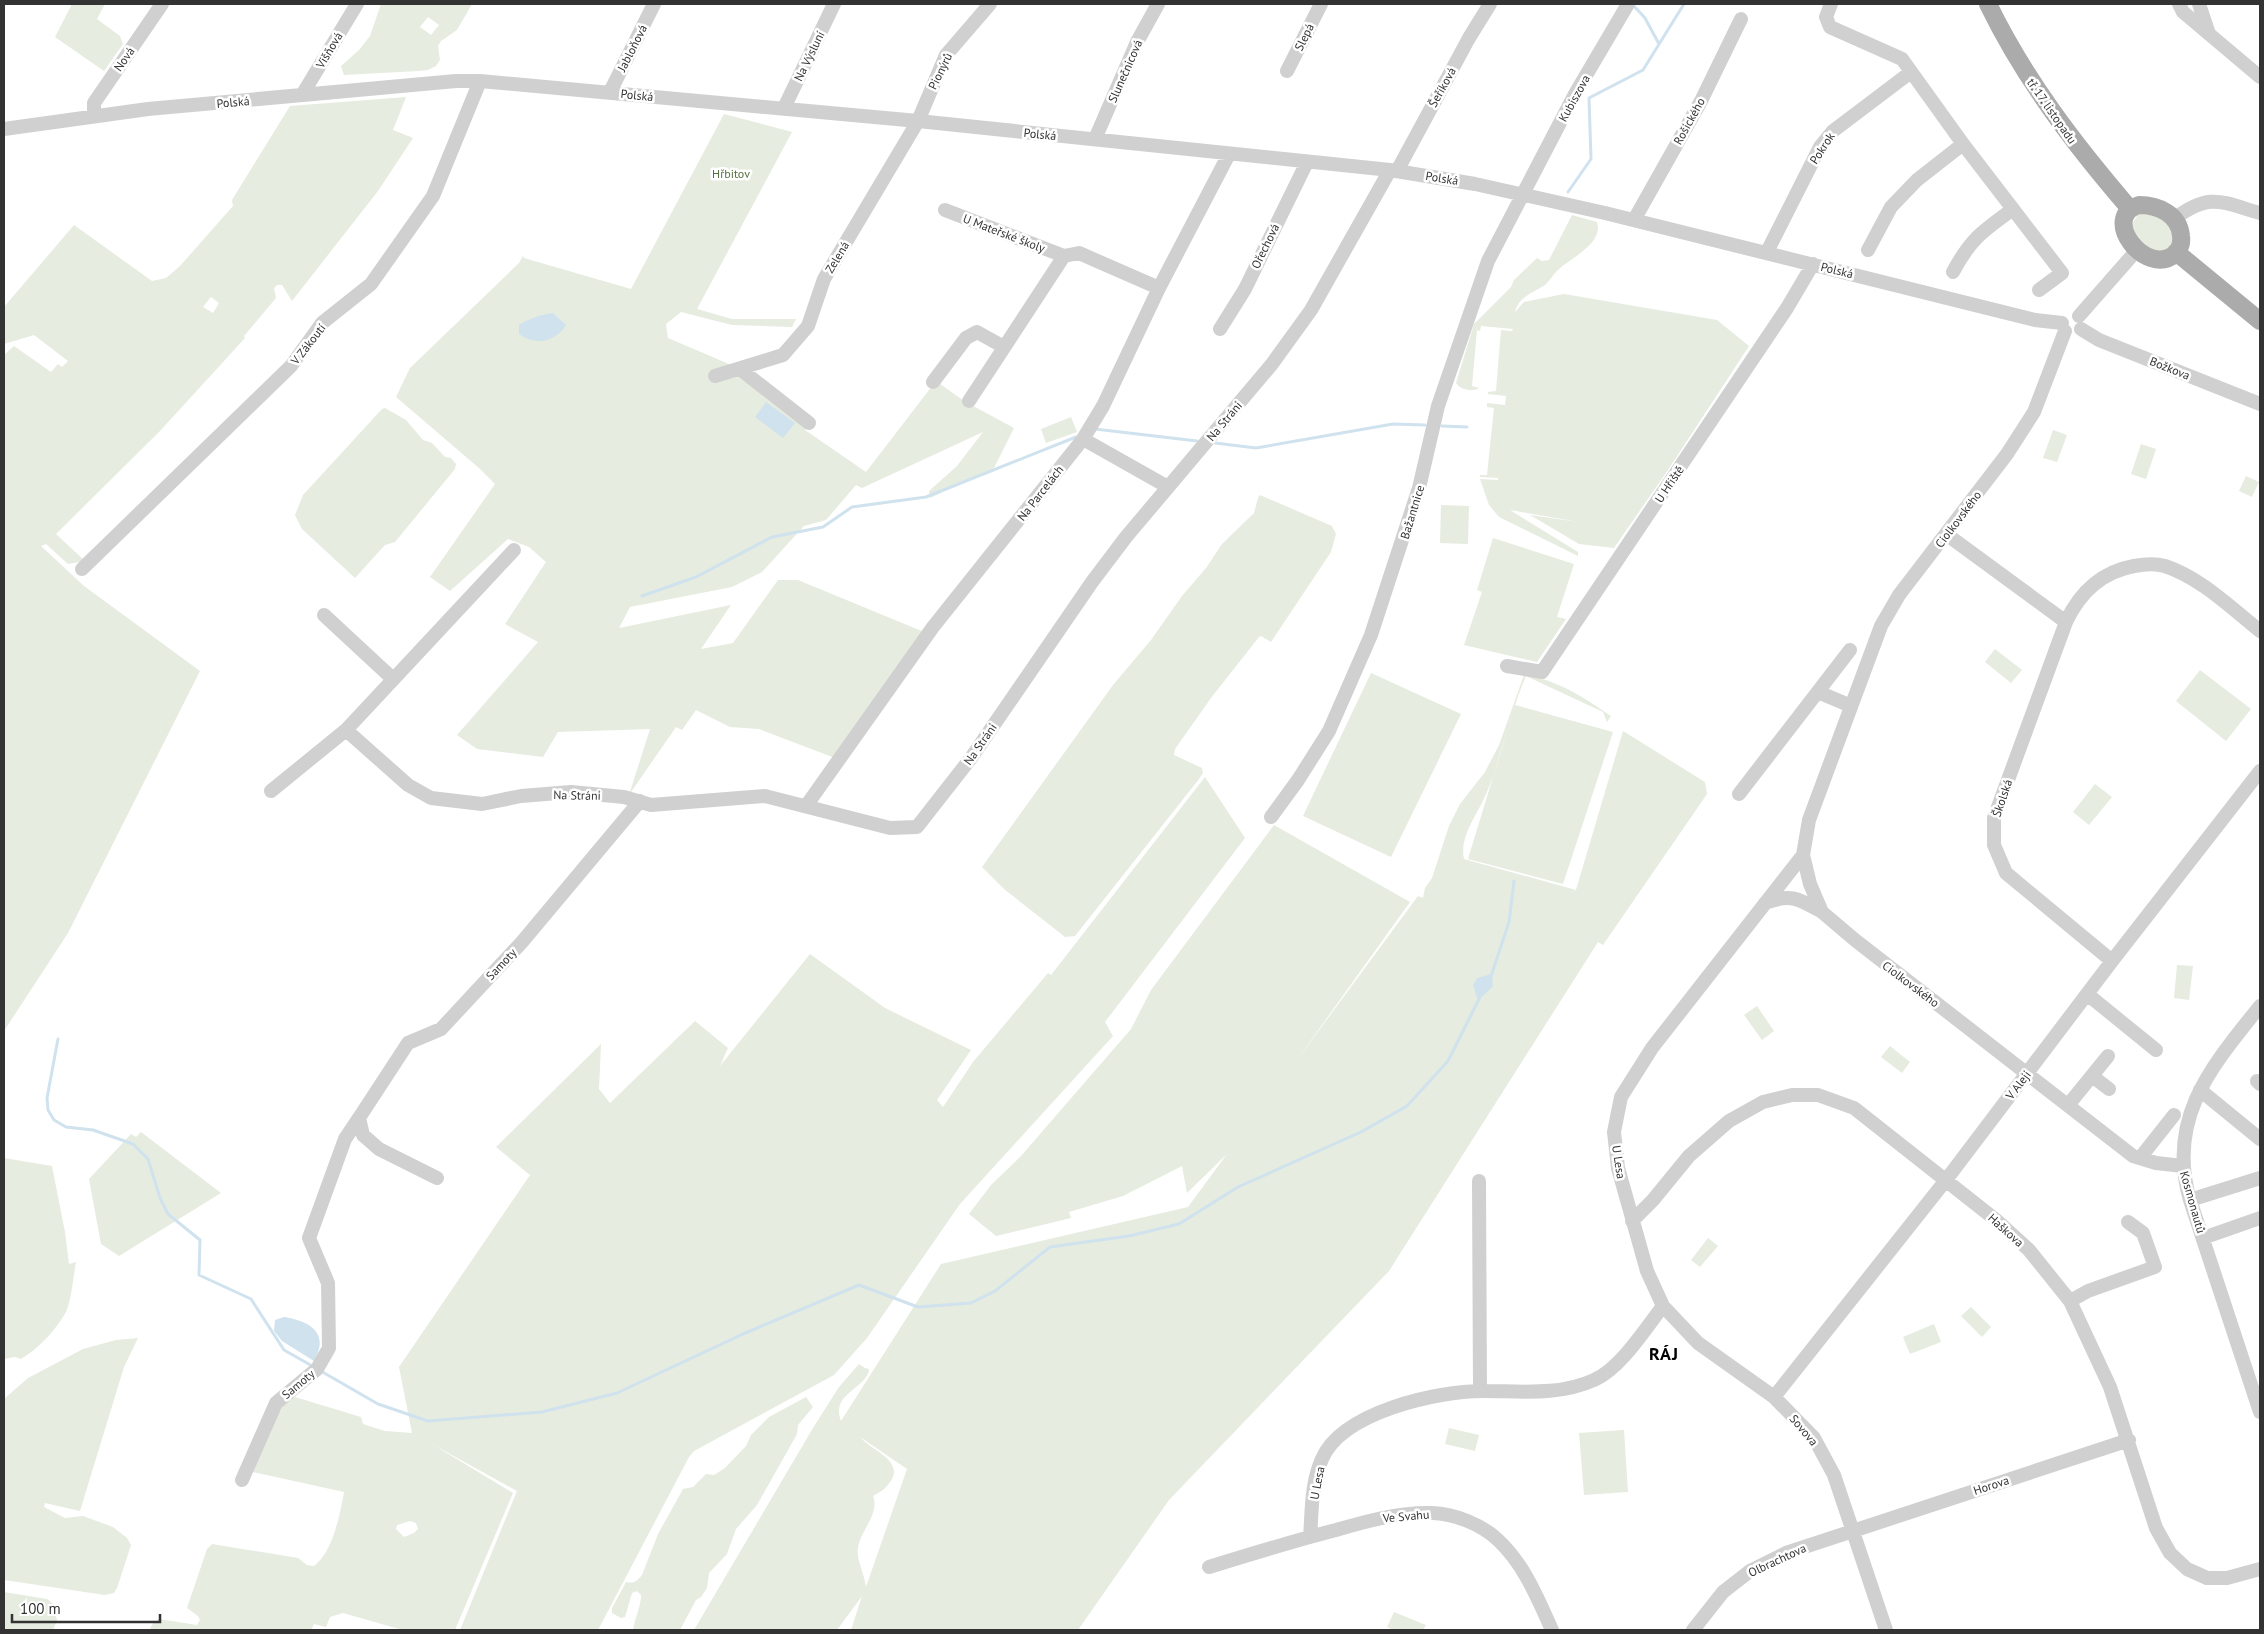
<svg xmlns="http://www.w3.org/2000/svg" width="2264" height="1634" font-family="'PT Sans',sans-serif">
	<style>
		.green { fill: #e6ecdf; fill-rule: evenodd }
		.water { fill: #cfe2ee }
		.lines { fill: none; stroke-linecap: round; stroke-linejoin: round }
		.stream { stroke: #cfe2ee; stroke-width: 3 }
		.minor { stroke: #d0d0d0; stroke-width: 14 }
		.major { stroke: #ababab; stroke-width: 18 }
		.labels { text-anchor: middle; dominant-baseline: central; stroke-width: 5; stroke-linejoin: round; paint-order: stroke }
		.street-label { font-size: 12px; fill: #333; stroke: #fff }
		.park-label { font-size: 12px; fill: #56703f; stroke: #fff }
		.district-label { font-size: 18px; font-weight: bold; letter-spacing: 1px; fill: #000; stroke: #fff }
	</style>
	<rect width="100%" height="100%" fill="#fff"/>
	<path class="green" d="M72 4H105L97 19 120 36 123 44 104 71 55 37Z
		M381 4H472L457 30 441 41 438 46 440 60 436 66 428 70 418 71 344 75 341 66 359 50 370 36ZM428 17 439 25 431 35 420 27Z
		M406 97 393 130 413 138 378 191 292 301 282 285H277L274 288 276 298 244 336 245 338 160 431 56 534 85 561 68 564 46 544 41 546 84 586 200 671 68 933 4 1031V355L14 346 51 372 58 364 62 367 68 361 34 335 4 344V307L74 225 152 281 166 278 180 266 233 206 232 200 290 106ZM211 297 219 303 213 313 203 307Z
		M724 114 792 132 697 309 732 319H796L792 327 732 325 681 312 666 324 668 338 736 367 807 426 805 430 866 472 936 381 964 401 1014 428 994 468 930 498 929 491 957 466 983 432 862 488 856 485 826 520 804 526 762 572 732 587 630 607 619 628 731 605 701 649 733 643 778 580H798L924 632 835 758 759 729 730 727 696 710 682 730 676 727 629 795 650 729 558 732 543 757 477 749 457 735 538 642 505 624 546 562 529 547 508 539 450 591 430 577 495 484 479 468 396 397 410 368 519 263 523 256 524 258 631 289Z
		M2139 213H2153L2169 224 2174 243 2164 252C2146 249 2136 243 2132 224Z
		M1572 215 1597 222C1604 244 1570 258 1558 270 1553 274 1550 281 1545 285 1533 293 1519 296 1515 312L1524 302 1564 294 1717 320 1749 346 1668 470 1614 548 1579 544 1530 515 1579 522 1510 510 1578 552V556L1499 517 1489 505 1480 479 1498 480V478L1480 477V475H1487L1494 408 1487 407V403L1505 405 1506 396 1488 394V392L1496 391 1501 330 1512 331 1513 329 1481 326 1480 331 1477 330 1472 386 1479 388C1473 392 1460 390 1456 383L1474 324 1511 287 1514 280 1537 258 1542 261 1549 260Z
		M385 408 406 420 423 440 432 443 445 457 451 458 456 464 455 469 395 542 385 545 355 578 302 529 295 515 303 495 382 409Z
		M1071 417 1077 432 1046 443 1041 429Z
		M2053 430 2067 435 2057 462 2043 458Z
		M2141 444 2156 449 2146 479 2131 474Z
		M2246 476 2259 482 2252 497 2239 491Z
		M1260 495 1332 526 1336 534 1331 552 1271 642 1261 636 1259 637 1211 698 1175 749 1174 755 1202 768 1203 773 1199 779 1075 936 1065 937 1004 889 982 867 1113 685 1151 640 1182 596 1206 568 1222 544 1254 513 1258 498Z
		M1441 505 1469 506 1468 544 1440 543Z
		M1493 538 1574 564 1557 617 1566 619 1537 662 1464 645 1482 592 1477 590Z
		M1995 649 2022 670 2011 683 1985 662Z
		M2200 670 2251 709 2226 741 2176 701Z
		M1371 673 1461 714 1391 857 1303 816Z
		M1524 675C1558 680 1583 697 1611 716L1607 722 1603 712 1526 676C1509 714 1503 756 1486 794 1478 814 1459 836 1464 859L1576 890 1623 731 1705 782 1707 794 1603 945 1598 942 1389 1271 1169 1500 1078 1630H851L862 1596 837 1630H694L813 1428 839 1387 859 1364 865 1368 869 1369C867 1389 830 1393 841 1421L941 1264 1188 1207 1227 1154 1187 1193 1182 1166 1123 1196 1069 1212 1071 1218 996 1236 969 1214 991 1185 1021 1156 1131 1029 1151 990 1274 825 1410 902 1294 1064 1418 896 1423 898 1425 888 1432 878 1449 826 1460 804 1485 772 1499 745ZM860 1437 907 1469 866 1587C865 1575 856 1560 858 1548 860 1531 880 1514 873 1496 877 1493 883 1491 886 1487 910 1462 873 1452 860 1437Z
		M1515 705 1613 732 1563 884 1468 859Z
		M1205 777 1245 838 1105 1022 1113 1036 960 1204 867 1338 834 1375 694 1451 689 1457 598 1630H460L517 1491 432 1444 513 1493 455 1630H399V1629L343 1613 330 1617 326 1627 314 1624 311 1630H149L154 1622 159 1619 197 1625 200 1620 198 1616 187 1608 207 1549 212 1544 298 1558 307 1565 314 1566C333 1552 340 1514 344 1492L248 1471 280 1402 295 1397 361 1417 363 1424 385 1431 412 1433 399 1367 530 1175 496 1147 601 1044 599 1089 610 1103 695 1021 728 1048 720 1066 810 954 885 1008 971 1050 937 1100 943 1107 973 1062 1048 973 1051 975ZM410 1521 416 1523 418 1529 414 1533 404 1537 396 1529 397 1525Z
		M2095 784 2112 797 2089 825 2073 812Z
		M2177 965 2193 966 2189 1000 2174 998Z
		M1757 1006 1774 1031 1762 1040 1744 1015Z
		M1890 1046 1910 1062 1902 1073 1881 1057Z
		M141 1132 221 1193 119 1256 101 1244 89 1179 131 1134 136 1137Z
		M4 1158 52 1166 65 1232 69 1264 76 1262C73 1277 72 1298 66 1312 56 1330 38 1349 21 1359L15 1357 4 1359Z
		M1708 1238 1718 1246 1700 1267 1691 1260Z
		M1971 1307 1991 1327 1982 1337 1961 1316Z
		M1934 1324 1941 1342 1910 1354 1903 1337Z
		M138 1338 124 1367 80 1511 45 1503 44 1507 65 1518 83 1516 113 1527 127 1538 131 1545 117 1588 114 1593 105 1595 4 1580V1399L28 1378 83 1349 116 1340Z
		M806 1397 813 1407 798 1425 797 1434 757 1505 736 1529 727 1554 709 1573 707 1588 701 1597 696 1600 680 1630H633C635 1617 641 1607 641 1595L637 1591 632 1593 625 1617 621 1618 612 1613V1608L626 1582C634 1584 637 1581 642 1575L658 1534 683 1489 693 1487 706 1474 714 1475 725 1468 746 1446 751 1435 769 1417Z
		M1449 1428 1479 1435 1475 1451 1445 1444Z
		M1624 1430 1628 1492 1584 1495 1579 1433Z
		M4 1592 47 1599 52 1603 57 1620 53 1630H4Z
		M1394 1612 1426 1625 1423 1630H1394L1387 1627Z"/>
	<path class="water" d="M553 313 566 325C556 342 535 346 519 334V325C530 318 540 315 553 313Z
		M766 402 795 423 783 438 755 417Z
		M1492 974 1493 986 1483 996 1477 998 1473 985 1477 978Z
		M284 1317C310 1321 330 1333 314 1361L282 1341 274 1331 275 1320Z"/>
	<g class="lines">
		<path class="stream" d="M1632 4 1645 18 1659 44
			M1568 192 1591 159 1589 98 1643 70 1684 4
			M1442 426 1467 427
			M1095 429 1197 441
			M1215 443 1256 448 1393 424 1425 425
			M642 596 696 577 772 537 823 527 852 507 926 497 1076 437
			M1491 976 1509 922 1514 881
			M58 1039 47 1098 48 1110 54 1120 66 1127 93 1130 133 1144 148 1159 160 1198 168 1214 200 1240 199 1275 251 1299 284 1350 314 1367
			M319 1370 378 1404 428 1421 542 1412 617 1393 743 1334 859 1285 918 1307 971 1303 995 1291 1050 1247 1129 1236 1179 1224 1238 1187 1361 1132 1407 1106 1448 1061 1481 995"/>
		<path class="minor" d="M1831 4 1826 17 1830 27 1902 59 1963 144 2062 273 2039 290
			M2179 4 2183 12 2260 77
			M2199 4 2209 34
			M1287 71 1321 4
			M610 92 654 4
			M302 95 357 4
			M784 108 834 4
			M94 116V103L162 4
			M4 129 148 109 456 81H480L918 121 1390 170 1475 184 1605 213 2035 320 2062 323
			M1095 139 1137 42 1158 4
			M1397 171 1469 38 1490 4
			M945 210 1064 256
			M2174 219C2210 192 2221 202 2260 213
			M1634 220 1701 101 1741 19
			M1868 250 1891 207 1917 180 1963 144
			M1767 252 1820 147 1833 131 1911 72
			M1953 272C1971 238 1983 231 2013 209
			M2079 316 2137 250
			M1220 329 1245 289 1307 162
			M2081 329 2099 340 2260 404
			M2065 331 2034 412 2007 454 1899 595 1881 626 1809 820 1803 855 1810 884 1822 912 1855 940 2133 1156 2156 1163 2183 1166
			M740 369 809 423
			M715 376 783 355 808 326 824 279 918 121 946 55 990 4
			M933 382 966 338 977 332 1004 347
			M969 401 1064 256 1079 253 1159 288
			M1083 439 1168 487
			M1946 534 2066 622
			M82 569 291 366 322 323 371 284 433 196 480 81
			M324 615 393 679
			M1507 666 1542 672 1787 308 1813 264
			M1818 692 1851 706
			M346 730 408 785 431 798 482 804 521 796 571 792 624 797 651 805 765 796 890 828 917 827 971 758 1092 582 1126 537 1272 364 1311 310 1390 170
			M271 791 346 730 514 550
			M1739 794 1850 650
			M806 806 933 627 1083 439 1103 406 1159 288 1229 154
			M1271 817 1298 780 1329 731 1371 635 1419 488 1438 406 1488 261 1575 94 1628 4
			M1803 855 1652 1048 1621 1097 1614 1132 1618 1168 1647 1271 1663 1306 1698 1343 1774 1397 1814 1438 1834 1475 1886 1630
			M1765 903C1792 893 1799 899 1822 912
			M2112 961 2006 873 1994 845V818L2066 622C2080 592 2101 572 2134 566 2144 564 2155 563 2165 566 2201 578 2231 608 2260 631
			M2087 994 2156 1050
			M2260 1006C2212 1066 2166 1118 2190 1200L2260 1412
			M2092 1076 2109 1089
			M2257 1081 2260 1084
			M2200 1090 2260 1139
			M2069 1104 2108 1056
			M2140 1158 2174 1115
			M437 1178 379 1149 363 1135 359 1118 408 1043 441 1029 522 942 640 801
			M1479 1181 1480 1391
			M2190 1200 2260 1178
			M1632 1221 1653 1200 1689 1156 1729 1121 1763 1102 1792 1095H1818L1854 1108 1996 1220 2029 1250 2070 1301 2110 1387 2156 1528 2170 1553 2187 1569 2207 1578H2227L2260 1569
			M2203 1238 2260 1218
			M2070 1301 2088 1291 2155 1267 2143 1233 2128 1222
			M1774 1397 1946 1180 2112 961 2260 771
			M242 1480 276 1403 317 1369 329 1348 328 1283 309 1238 345 1139 359 1118
			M1310 1537C1312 1511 1311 1483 1322 1459 1342 1412 1437 1391 1483 1391 1520 1391 1559 1396 1594 1380 1620 1369 1646 1328 1663 1306
			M1209 1567C1251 1554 1293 1541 1336 1530 1367 1521 1400 1512 1432 1513 1455 1514 1481 1524 1498 1540 1524 1564 1538 1599 1552 1630
			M1693 1630 1723 1592 1750 1571 1786 1553 2129 1440"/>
		<path class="major" d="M1988 4C2025 80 2075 145 2130 209
			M2139 205C2158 205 2179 214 2181 236 2182 243 2180 249 2175 254 2146 278 2099 217 2139 205Z
			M2176 252 2260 321"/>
	</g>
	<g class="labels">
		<g class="street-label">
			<text transform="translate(1304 37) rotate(-64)">Slepá</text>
			<text transform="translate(632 48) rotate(-63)">Jabloňová</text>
			<text transform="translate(329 50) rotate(-59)">Višňová</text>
			<text transform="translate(809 56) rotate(-64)">Na Výsluní</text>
			<text transform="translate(124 59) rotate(-55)">Nová</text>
			<text transform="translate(940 71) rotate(-64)">Pionýrů</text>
			<text transform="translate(1125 71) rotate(-66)">Slunečnicová</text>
			<text transform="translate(1442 87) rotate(-61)">Šeříková</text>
			<text transform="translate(637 95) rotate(6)">Polská</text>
			<text transform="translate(1574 98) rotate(-61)">Kubiszova</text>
			<text transform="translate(233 102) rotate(-5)">Polská</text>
			<text transform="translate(2052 111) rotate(55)">tř. 17. listopadu</text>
			<text transform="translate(1689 121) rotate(-61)">Rošického</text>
			<text transform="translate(1040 134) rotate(6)">Polská</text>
			<text transform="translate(1822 148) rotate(-57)">Pokrok</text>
			<text transform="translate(1442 178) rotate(9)">Polská</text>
			<text transform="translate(1004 233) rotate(21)">U Mateřské školy</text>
			<text transform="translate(1265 246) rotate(-64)">Ořechová</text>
			<text transform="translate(837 257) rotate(-59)">Zelená</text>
			<text transform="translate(1837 270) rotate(14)">Polská</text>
			<text transform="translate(308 344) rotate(-52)">V Zákoutí</text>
			<text transform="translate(2170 368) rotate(22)">Božkova</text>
			<text transform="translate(1224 421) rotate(-50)">Na Stráni</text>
			<text transform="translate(1669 484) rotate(-56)">U Hřiště</text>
			<text transform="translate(1040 493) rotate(-52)">Na Parcelách</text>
			<text transform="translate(1412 512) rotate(-73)">Bažantnice</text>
			<text transform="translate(1958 519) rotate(-53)">Ciolkovského</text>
			<text transform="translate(980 744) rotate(-55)">Na Stráni</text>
			<text transform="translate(577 795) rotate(1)">Na Stráni</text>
			<text transform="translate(2002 798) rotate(-71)">Školská</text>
			<text transform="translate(501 964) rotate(-47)">Samoty</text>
			<text transform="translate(1911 984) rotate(37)">Ciolkovského</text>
			<text transform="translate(2018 1085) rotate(-53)">V Aleji</text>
			<text transform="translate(1619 1162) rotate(81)">U Lesa</text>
			<text transform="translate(2193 1202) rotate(74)">Kosmonautů</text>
			<text transform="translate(2006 1230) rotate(42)">Haškova</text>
			<text transform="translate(298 1384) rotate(-40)">Samoty</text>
			<text transform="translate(1804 1430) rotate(50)">Sovova</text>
			<text transform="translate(1317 1483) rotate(-79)">U Lesa</text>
			<text transform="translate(1991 1485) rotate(-18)">Horova</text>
			<text transform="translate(1406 1516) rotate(-5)">Ve Svahu</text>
			<text transform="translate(1777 1560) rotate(-25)">Olbrachtova</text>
		</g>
		<g class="park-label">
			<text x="731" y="173">Hřbitov</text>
		</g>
		<g class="district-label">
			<text x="1664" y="1353">RÁJ</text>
		</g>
	</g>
	<rect width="2264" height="1634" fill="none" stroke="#333333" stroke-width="10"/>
	<path d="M12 1614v8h148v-8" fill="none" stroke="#333333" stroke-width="2.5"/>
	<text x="20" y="1614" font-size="15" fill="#333333" stroke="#ffffff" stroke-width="4" paint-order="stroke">100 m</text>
</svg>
